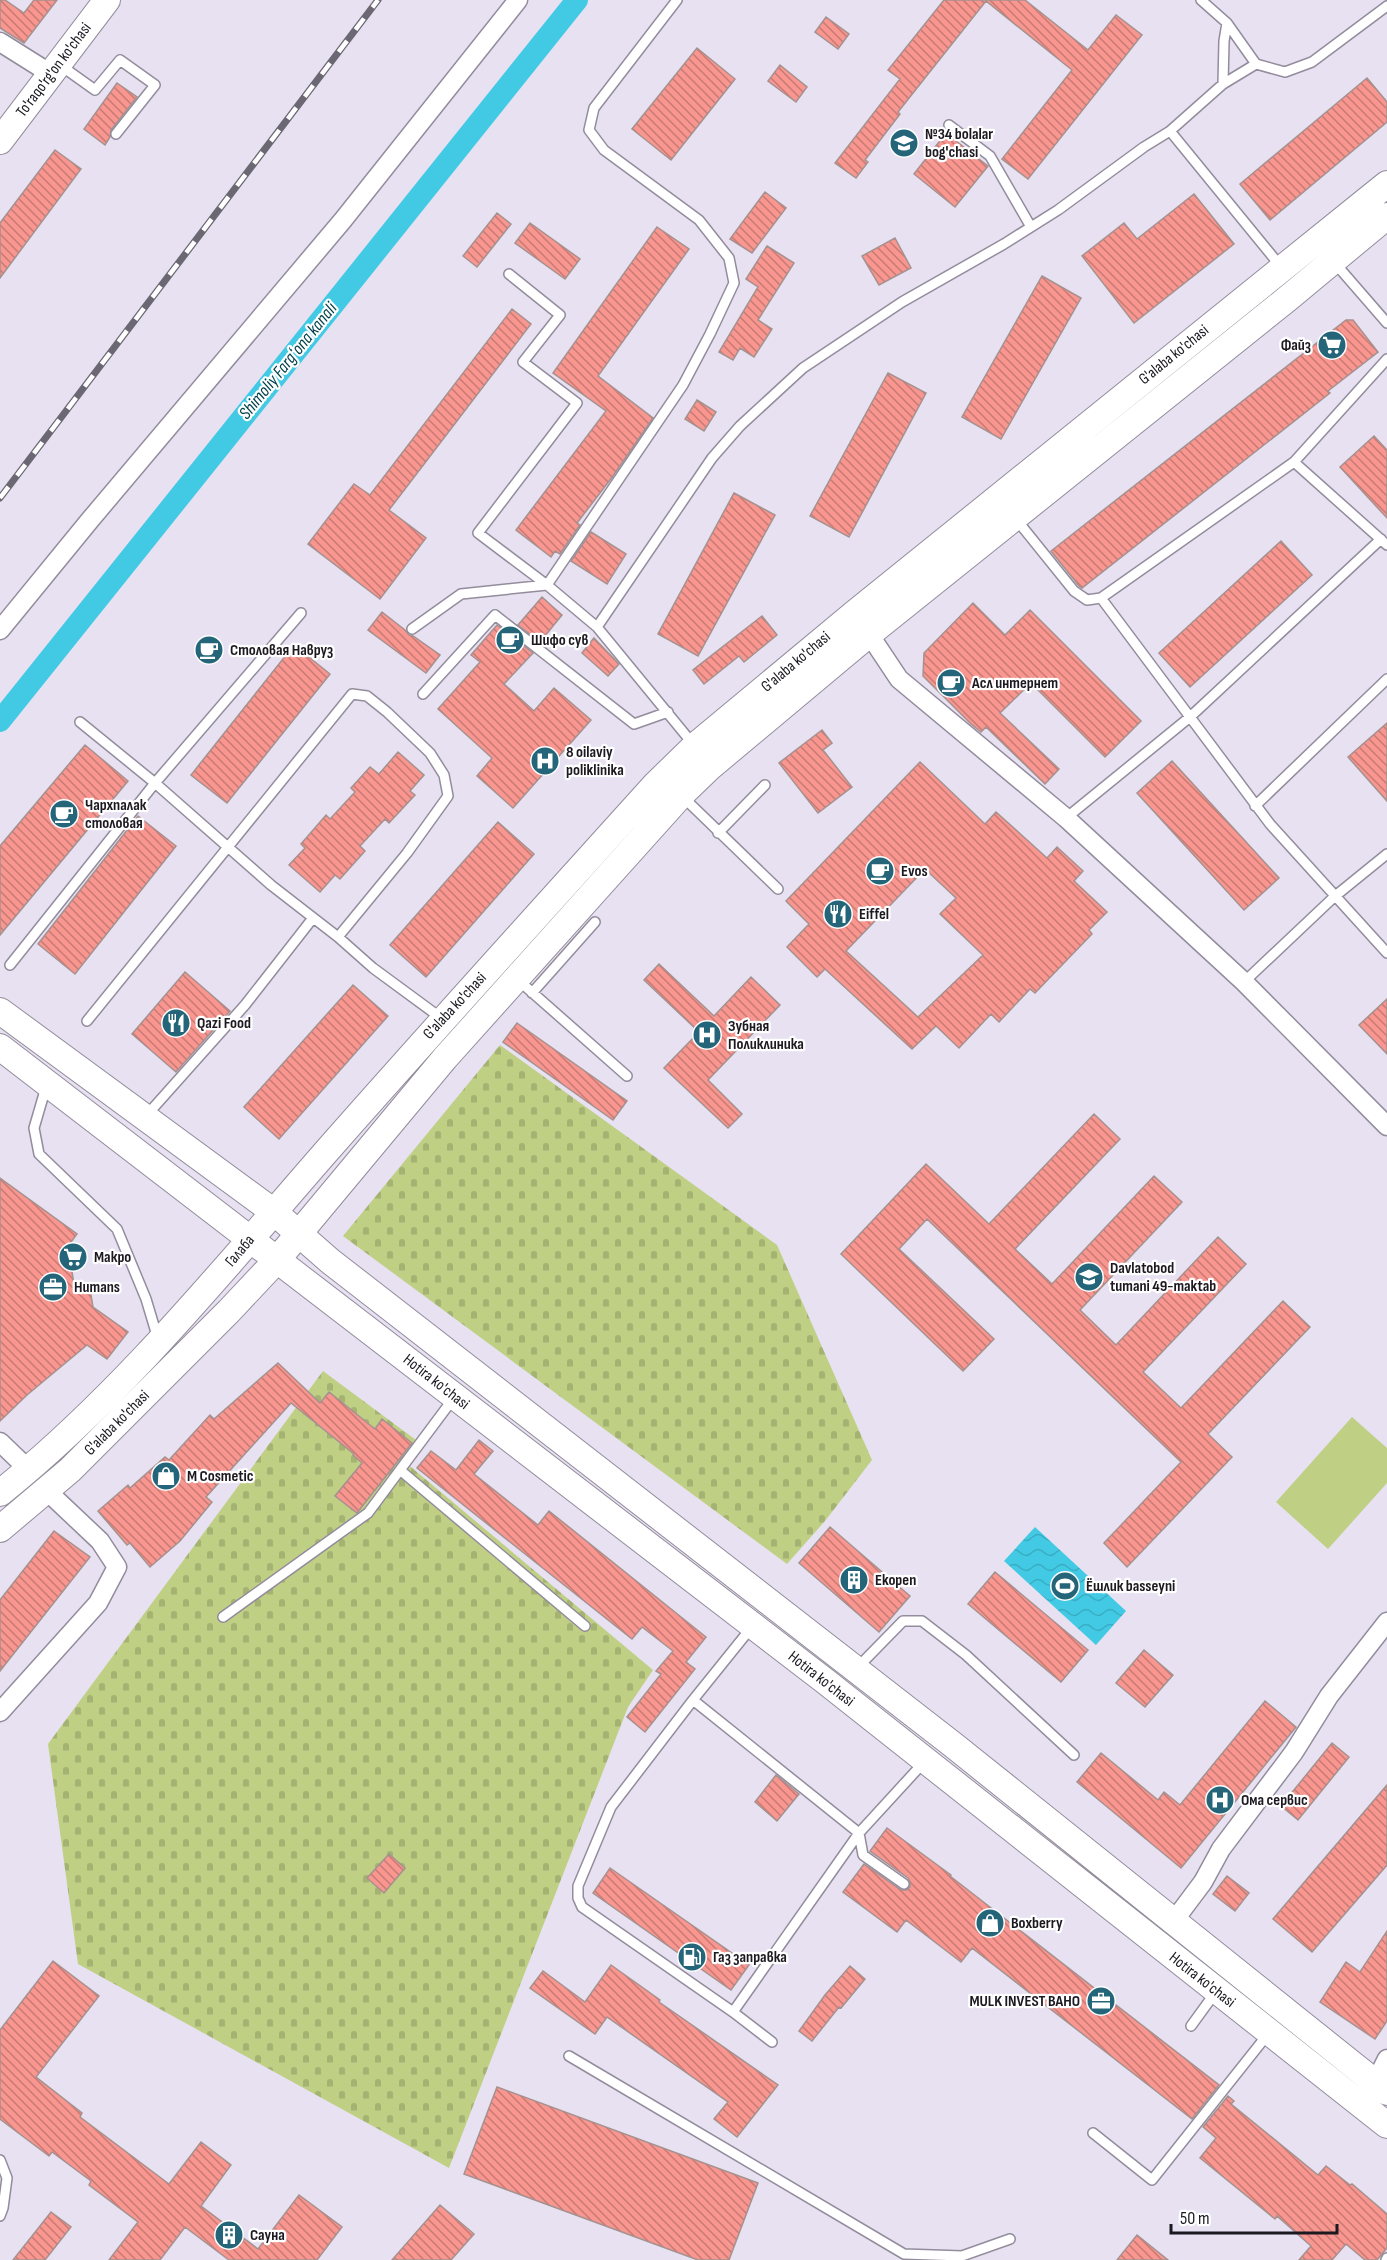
<svg xmlns="http://www.w3.org/2000/svg" width="1387" height="2260" font-family="'Sofia Sans Condensed',sans-serif">
	<style>
		.cemetery { fill: url(#cemetery-stones) }
		.garden { fill: #bfd084 }
		.water { fill: url(#water-waves) }
		.lines { fill: none; stroke-linecap: round; stroke-linejoin: round }
		.canal { stroke: #42cae4; stroke-width: 22 }
		.building { fill: url(#building-back-hatch); stroke: #a5918f; stroke-width: 1.5; fill-rule: evenodd }
		.lane-casing { stroke: #938c9c; stroke-width: 12 }
		.street-casing { stroke: #938c9c; stroke-width: 21 }
		.secondary-casing { stroke: #938c9c; stroke-width: 28 }
		.lane { stroke: #fff; stroke-width: 9 }
		.street { stroke: #fff; stroke-width: 18 }
		.secondary { stroke: #fff; stroke-width: 26 }
		.rail-casing { stroke: #6c6873; stroke-width: 7 }
		.rail { stroke: #fff; stroke-width: 4.5; stroke-dasharray: 14; stroke-linecap: butt }
		.labels { text-anchor: middle; dominant-baseline: central; stroke-width: 4.5; stroke-linejoin: round; paint-order: stroke }
		.street-label { font-size: 16px; fill: #1c1920; stroke: #fff }
		.poi-label { font-size: 16px; font-weight: bold; fill: #1c1920; stroke: #fff; text-anchor: start }
		.water-label { font-size: 18px; font-style: italic; fill: #00404b; stroke: #fff }
	</style>
	<defs>
		<pattern id="cemetery-stones" width="16" height="16" patternUnits="userSpaceOnUse" patternTransform="scale(1.5)"><rect width="16" height="16" fill="#bfd084"/><path d="M2 7V4a2 2 0 0 1 4 0v3zM10 15v-3a2 2 0 0 1 4 0v3z" fill="#a4b272"/></pattern>
		<pattern id="water-waves" width="16" height="10" patternUnits="userSpaceOnUse" patternTransform="scale(1.5)"><rect width="16" height="10" fill="#42cae4"/><path d="M0 5q4-4 8 0t8 0" fill="none" stroke="#39adc3"/></pattern>
		<pattern id="building-back-hatch" width="6" height="6" patternUnits="userSpaceOnUse" patternTransform="scale(1.5)"><rect width="6" height="6" fill="#f8968f"/><path d="M-1 5l2 2M0 0l6 6M5-1l2 2" fill="none" stroke="#c87a74"/></pattern>
	</defs>
	<rect width="100%" height="100%" fill="#e7e1f2"/>
	<path class="cemetery" d="M500 1045 777 1245 872 1460 825 1521 787 1564 343 1236Z
		M323 1371 416 1440 405 1462 653 1670 628 1707 449 2168 78 1964 48 1744Z"/>
	<path class="garden" d="M1352 1417 1387 1448V1483L1328 1549 1276 1502Z"/>
	<path class="water" d="M1035 1527 1126 1611 1096 1645 1004 1561Z"/>
	<g class="lines">
		<path class="canal" d="M0 721 577 0"/>
	</g>
	<path class="building" d="M0 0H5L24 13 34 0H57L24 43 0 28Z
		M944 0H1025L1088 50 1116 15 1142 35 1028 179 1002 159 1072 70 986 1 898 112 900 114 865 160 868 162 856 178 835 163 900 79 888 70Z
		M826 17 849 34 838 49 815 32Z
		M697 48 735 79 671 160 632 129Z
		M780 65 807 87 796 102 768 81Z
		M1367 78 1387 102V122L1270 220 1240 184Z
		M117 83 137 97 111 130 110 137 105 145 84 129Z
		M946 133 988 166 955 207 914 174Z
		M55 150 81 169 0 278V223Z
		M765 192 786 208 752 253 730 239Z
		M1194 194 1234 244 1134 323 1082 256 1124 223 1137 239Z
		M497 213 511 224 477 267 463 256Z
		M530 223 580 259 565 279 515 243Z
		M657 227 689 249 598 376 653 418 613 476 577 523 580 525 560 554 555 551 551 557 516 530 606 411 553 373Z
		M895 238 911 268 879 285 862 256Z
		M767 246 794 263 758 320 772 329 754 357 740 348 733 360 719 352 758 287 746 279Z
		M1042 276 1081 298 1001 439 962 417Z
		M512 309 531 324 389 510 426 538 380 599 308 544 354 484 370 495Z
		M1346 320H1353L1378 352 1328 391 1330 393 1082 588 1079 586 1051 551Z
		M888 373 926 393 849 537 810 516Z
		M697 400 716 412 704 431 685 419Z
		M1374 436 1387 450V518L1340 467Z
		M734 493 775 515 698 656 658 634Z
		M591 532 626 554 607 584 571 561Z
		M1281 541 1312 575 1190 687 1159 653Z
		M542 597 562 615 540 642 518 625Z
		M973 603 1005 635 1030 610 1141 721 1105 757 1031 683 1000 713 1059 769 1045 784 986 727 981 732 971 724 923 676 924 653Z
		M382 612 405 630 409 635 413 636 440 655 426 673 368 630Z
		M762 616 777 635 744 662 739 656 704 684 693 670Z
		M497 625 533 653 504 684 534 711 554 688 591 720 513 808 477 776 492 758 438 709 480 662 471 655Z
		M594 638 619 664 608 676 582 653Z
		M294 645 330 674 227 803 191 775Z
		M1387 723V801L1348 757Z
		M822 730 832 743 823 750 852 787 818 813 779 763Z
		M85 745 128 781 0 935V846Z
		M398 752 424 775 410 791 415 795 389 823 385 819 360 846 365 851 340 879 335 875 320 892 289 865 305 848 301 844 326 815 330 819 355 792 351 788 370 767 379 774Z
		M1172 761 1279 878 1244 910 1137 793Z
		M920 762 985 824 996 812 1047 858 1057 847 1083 871 1074 881 1107 912 1089 930 1092 934 1035 993 1030 989 999 1022 991 1014 959 1048 936 1026 912 1049 825 969 817 977 787 947 809 924 786 901ZM925 869 956 898 940 914 983 955 918 1017 846 951Z
		M138 816 176 846 75 974 38 944Z
		M498 822 534 854 426 977 390 945Z
		M659 964 714 1016 751 977 780 1005 708 1080 742 1114 728 1128 664 1068 699 1032 644 980Z
		M185 972 230 1011 176 1072 132 1034Z
		M353 985 388 1016 279 1139 244 1107Z
		M1387 999V1054L1359 1025Z
		M517 1023 627 1101 613 1120 503 1042Z
		M1094 1114 1120 1139 1015 1249 1052 1284 1154 1176 1182 1202 1080 1310 1116 1345 1218 1237 1246 1264 1143 1372 1181 1408 1283 1301 1310 1327 1208 1434 1232 1457 1127 1567 1104 1543 1181 1462 927 1219 899 1249 994 1339 963 1371 841 1254 926 1164 989 1224Z
		M0 1178 77 1234 68 1246 75 1291 90 1289 93 1307 128 1332 107 1359 87 1345 27 1395 0 1421Z
		M278 1363 320 1403 329 1392 375 1429 382 1419 412 1443 357 1513 335 1496 362 1463 353 1455 354 1454 291 1403 206 1497 212 1502 180 1541 150 1567 130 1543 127 1545 98 1511 128 1485 130 1488 165 1457 169 1460 210 1415 214 1419Z
		M479 1440 493 1451 474 1474 538 1525 549 1511 706 1637 686 1662 695 1669 645 1732 627 1717 661 1674 656 1671 673 1651 642 1627 632 1639 417 1468 431 1451 456 1470Z
		M830 1527 910 1596 879 1632 799 1563Z
		M54 1531 90 1557 0 1671V1600Z
		M995 1572 1088 1650 1061 1682 968 1604Z
		M1144 1650 1173 1675 1145 1707 1116 1683Z
		M1265 1701 1296 1727 1181 1868 1077 1782 1101 1753 1158 1800 1164 1792 1180 1805Z
		M1332 1743 1349 1757 1298 1820 1281 1806Z
		M776 1775 799 1794 777 1821 755 1802Z
		M1387 1785V1865L1312 1952 1273 1919Z
		M887 1828 951 1875 950 1876 1219 2085 1192 2119 972 1948 961 1962 906 1920 897 1932 843 1892 864 1864 901 1890H906L910 1887V1882L908 1878 870 1851Z
		M389 1854 405 1868 384 1893 367 1878Z
		M610 1868 749 1965 731 1990 593 1893Z
		M1227 1876 1249 1893 1235 1911 1213 1894Z
		M1387 1931V2021L1375 2039 1320 2002 1346 1962 1360 1972Z
		M53 1961 99 1996 36 2077 82 2113 80 2117 169 2184 201 2142 231 2165 201 2206 258 2249 299 2195 342 2227 317 2260H229L185 2227 160 2260H109L138 2222 89 2185 91 2181 52 2152 49 2156 0 2119V2030Z
		M611 1965 660 2000 659 2002 778 2085 737 2137 714 2119 728 2102 607 2017 595 2034 530 1988 543 1971 585 2002Z
		M850 1966 865 1979 841 2008 839 2007 812 2041 799 2031 825 1995Z
		M497 2087 758 2183 729 2260H698L464 2174Z
		M1228 2096 1234 2101 1231 2104 1318 2175 1326 2166 1350 2185 1352 2184 1387 2214V2248L1377 2260H1365L1346 2244 1332 2260H1299L1311 2246 1277 2216 1275 2219 1200 2158 1216 2138 1203 2127Z
		M440 2205 474 2234 451 2260H392Z
		M51 2212 71 2227 45 2260H13Z
		M1137 2235 1168 2260H1117Z"/>
	<g class="lines">
		<g class="lane-casing">
			<path id="lane" d="M1201 0 1227 23 1224 41 1223 84
				M1227 23 1256 64
				M60 65 95 90 120 60 155 85 116 134
				M949 125 990 156 1031 227
				M1170 131 1282 268
				M1334 262 1387 323
				M509 274 560 315 523 362 577 403 478 533 547 585 683 385 710 334 734 283 729 258 699 220 604 150 589 130 594 108 677 0
				M1387 359 1294 462 1387 545
				M1016 519 1074 591 1087 600 1101 598 1294 462
				M1101 598 1190 717 1381 539
				M597 627 712 458 740 426 803 368 902 302 1004 244 1058 210 1144 147 1170 131 1223 84 1256 64 1285 72 1312 62 1387 6
				M412 629 461 594 547 585 597 627 693 744
				M423 694 495 615 634 724 668 712
				M80 722 155 783 271 885 338 937 373 968 441 1018
				M683 797 778 889
				M1255 806 1387 679
				M1066 818 1190 717 1270 824 1387 953
				M718 833 765 785
				M10 965 155 783 301 613
				M517 979 627 1076
				M1244 982 1334 897 1387 854
				M532 993 595 922
				M87 1021 352 694 367 696 387 712 430 753 444 775 448 796 407 853 338 937
				M46 1087 34 1128 39 1154 117 1229 146 1299 158 1339
				M146 1116 245 1005 313 918
				M453 1399 400 1470 585 1626
				M223 1617 368 1513 400 1470
				M751 1628 693 1700 859 1833 925 1761
				M857 1668 903 1621H922L966 1655 1074 1755
				M693 1700 611 1807 578 1886V1898L582 1907 733 2012
				M1191 2026 1215 1993
				M772 2042 733 2012 859 1833 863 1855 904 1884
				M569 2056 904 2254 962 2256 1010 2239
				M1093 2133 1152 2180 1268 2034
				M0 2160 7 2178 3 2208 0 2216
				M1386 2260 1387 2258"/>
		</g>
		<g class="street-casing">
			<path id="street" d="M0 42 51 74
				M863 625 899 679 1066 818 1244 982 1387 1126
				M0 630 90 520 343 220 518 0
				M0 1442 29 1470
				M0 1712 98 1603 117 1567 100 1541 47 1491
				M1173 1922 1203 1882 1221 1849 1294 1752 1329 1696 1387 1622
				M1375 2083 1387 2059"/>
		</g>
		<g class="secondary-casing">
			<path id="secondary" d="M0 141 107 0
				M0 1011 274 1212 330 1261 952 1744 1387 2092
				M0 1047 825 1681 1387 2125
				M0 1493C121 1396 223 1270 325 1153 434 1029 545 907 656 784L695 746 855 613 1387 184
				M0 1529 70 1470 229 1311 276 1261 445 1058 681 795 710 767 869 634 1287 299 1387 216"/>
		</g>
		<use href="#lane" class="lane"/>
		<use href="#street" class="street"/>
		<use href="#secondary" class="secondary"/>
		<g class="rail-casing">
			<path id="rail" d="M0 498 378 0"/>
		</g>
		<use href="#rail" class="rail"/>
	</g>
	<defs>
		<g id="school-disc" transform="scale(1.5)"><circle r="9.5" fill="#246579" stroke="#fff"/><path d="M0-5L7-2L0 1L-7-2ZM-4 1L0 2.5L4 1V4Q0 6-4 4Z" fill="#fff"/></g>
		<g id="supermarket-disc" transform="scale(1.5)"><circle r="9.5" fill="#246579" stroke="#fff"/><path d="M-6-5.5h2.5l.6 2H6L4.5 2H-2.5L-4.4-4H-6ZM-1.5 3.2a1.3 1.3 0 1 0 .1 0ZM3 3.2a1.3 1.3 0 1 0 .1 0Z" fill="#fff"/></g>
		<g id="cafe-disc" transform="scale(1.5)"><circle r="9.5" fill="#246579" stroke="#fff"/><path d="M-5.5-4.5H6V0H3Q3 3.5 0 3.5H-2.5Q-5.5 3.5-5.5 0ZM3-3.2v2h1.7v-2ZM-6 4.5H4V6H-6Z" fill="#fff"/></g>
		<g id="hospital-disc" transform="scale(1.5)"><circle r="9.5" fill="#246579" stroke="#fff"/><path d="M-5-5h3v3.5h4V-5h3V5h-3V1.5h-4V5h-3Z" fill="#fff"/></g>
		<g id="restaurant-disc" transform="scale(1.5)"><circle r="9.5" fill="#246579" stroke="#fff"/><path d="M-5-6h1v4h1v-4h1v4h1v-4h1v5L-1.5 .5V6h-2V.5L-5-1ZM5-6V6H3V1.5H1.5Q1.5-4 5-6Z" fill="#fff"/></g>
		<g id="office-disc" transform="scale(1.5)"><circle r="9.5" fill="#246579" stroke="#fff"/><path d="M-6-3h4V-5.5h4V-3h4V5H-6ZM-1-4.5V-3h2v-1.5ZM-6 0V1H6V0Z" fill="#fff"/></g>
		<g id="shop-disc" transform="scale(1.5)"><circle r="9.5" fill="#246579" stroke="#fff"/><path d="M-5-2.5h2.3a2.7 3.5 0 0 1 5.4 0H5L5.5 6h-11ZM-1.5-2.5h3a1.5 2.3 0 0 0-3 0Z" fill="#fff"/></g>
		<g id="building-disc" transform="scale(1.5)"><circle r="9.5" fill="#246579" stroke="#fff"/><path d="M-4-6H4V6H1V3H-1V6H-4ZM-2.5-4.3h1.7v1.8h-1.7ZM.8-4.3h1.7v1.8H.8ZM-2.5-1h1.7V.8h-1.7ZM.8-1h1.7V.8H.8Z" fill="#fff"/></g>
		<g id="stadium-disc" transform="scale(1.5)"><circle r="9.5" fill="#246579" stroke="#fff"/><path d="M0-5a6.5 5 0 1 0 0 10a6.5 5 0 1 0 0-10ZM-3.5-1.8h7v3.6h-7Z" fill="#fff"/></g>
		<g id="fuel-disc" transform="scale(1.5)"><circle r="9.5" fill="#246579" stroke="#fff"/><path d="M-5.5-6h7V0h2V4h1.3V-2.5L3-4.5l.8-.8L6-3V5H2.5V1h-1V6h-7ZM-4.2-4.7v3.2H.2V-4.7Z" fill="#fff"/></g>
	</defs>
	<g fill-rule="evenodd">
		<use href="#school-disc" x="904" y="143"/>
		<use href="#supermarket-disc" x="1332" y="345"/>
		<use href="#cafe-disc" x="510" y="640"/>
		<use href="#cafe-disc" x="209" y="650"/>
		<use href="#cafe-disc" x="951" y="683"/>
		<use href="#hospital-disc" x="545" y="761"/>
		<use href="#cafe-disc" x="64" y="814"/>
		<use href="#cafe-disc" x="880" y="871"/>
		<use href="#restaurant-disc" x="838" y="914"/>
		<use href="#restaurant-disc" x="176" y="1023"/>
		<use href="#hospital-disc" x="707" y="1035"/>
		<use href="#supermarket-disc" x="73" y="1257"/>
		<use href="#school-disc" x="1089" y="1277"/>
		<use href="#office-disc" x="53" y="1287"/>
		<use href="#shop-disc" x="166" y="1476"/>
		<use href="#building-disc" x="854" y="1580"/>
		<use href="#stadium-disc" x="1065" y="1586"/>
		<use href="#hospital-disc" x="1220" y="1800"/>
		<use href="#shop-disc" x="990" y="1923"/>
		<use href="#fuel-disc" x="692" y="1957"/>
		<use href="#office-disc" x="1101" y="2001"/>
		<use href="#building-disc" x="229" y="2235"/>
	</g>
	<g class="labels">
		<g class="street-label">
			<text transform="translate(54 70) rotate(-53)">To'raqo'rg'on ko'chasi</text>
			<text transform="translate(1174 355) rotate(-39)">G'alaba ko'chasi</text>
			<text transform="translate(796 662) rotate(-40)">G'alaba ko'chasi</text>
			<text transform="translate(455 1006) rotate(-47)">G'alaba ko'chasi</text>
			<text transform="translate(240 1251) rotate(-50)">Галаба</text>
			<text transform="translate(436 1382) rotate(38)">Hotira ko'chasi</text>
			<text transform="translate(117 1423) rotate(-45)">G'alaba ko'chasi</text>
			<text transform="translate(821 1679) rotate(38)">Hotira ko'chasi</text>
			<text transform="translate(1202 1980) rotate(38)">Hotira ko'chasi</text>
		</g>
		<g class="poi-label">
			<text x="925" y="134">№34 bolalar<tspan x="925" dy="18">bog'chasi</tspan></text>
			<text x="1311" y="345" text-anchor="end">Файз</text>
			<text x="531" y="640">Шифо сув</text>
			<text x="230" y="650">Столовая Навруз</text>
			<text x="972" y="683">Асл интернет</text>
			<text x="566" y="752">8 oilaviy<tspan x="566" dy="18">poliklinika</tspan></text>
			<text x="85" y="805">Чархпалак<tspan x="85" dy="18">столовая</tspan></text>
			<text x="901" y="871">Evos</text>
			<text x="859" y="914">Eiffel</text>
			<text x="197" y="1023">Qazi Food</text>
			<text x="728" y="1026">Зубная<tspan x="728" dy="18">Поликлиника</tspan></text>
			<text x="94" y="1257">Макро</text>
			<text x="1110" y="1268">Davlatobod<tspan x="1110" dy="18">tumani 49-maktab</tspan></text>
			<text x="74" y="1287">Humans</text>
			<text x="187" y="1476">M Cosmetic</text>
			<text x="875" y="1580">Ekopen</text>
			<text x="1086" y="1586">Ёшлик basseyni</text>
			<text x="1241" y="1800">Ома сервис</text>
			<text x="1011" y="1923">Boxberry</text>
			<text x="713" y="1957">Газ заправка</text>
			<text x="1080" y="2001" text-anchor="end">MULK INVEST BAHO</text>
			<text x="250" y="2235">Сауна</text>
		</g>
		<g class="water-label">
			<text transform="translate(288 361) rotate(-51)">Shimoliy Fargʻona kanali</text>
		</g>
	</g>
	<path d="M1171 2224v9h166v-9" fill="none" stroke="#1c1920" stroke-width="3"/>
	<text x="1180" y="2224" font-size="18" fill="#1c1920" stroke="#ffffff" stroke-width="4.5" paint-order="stroke">50 m</text>
</svg>
